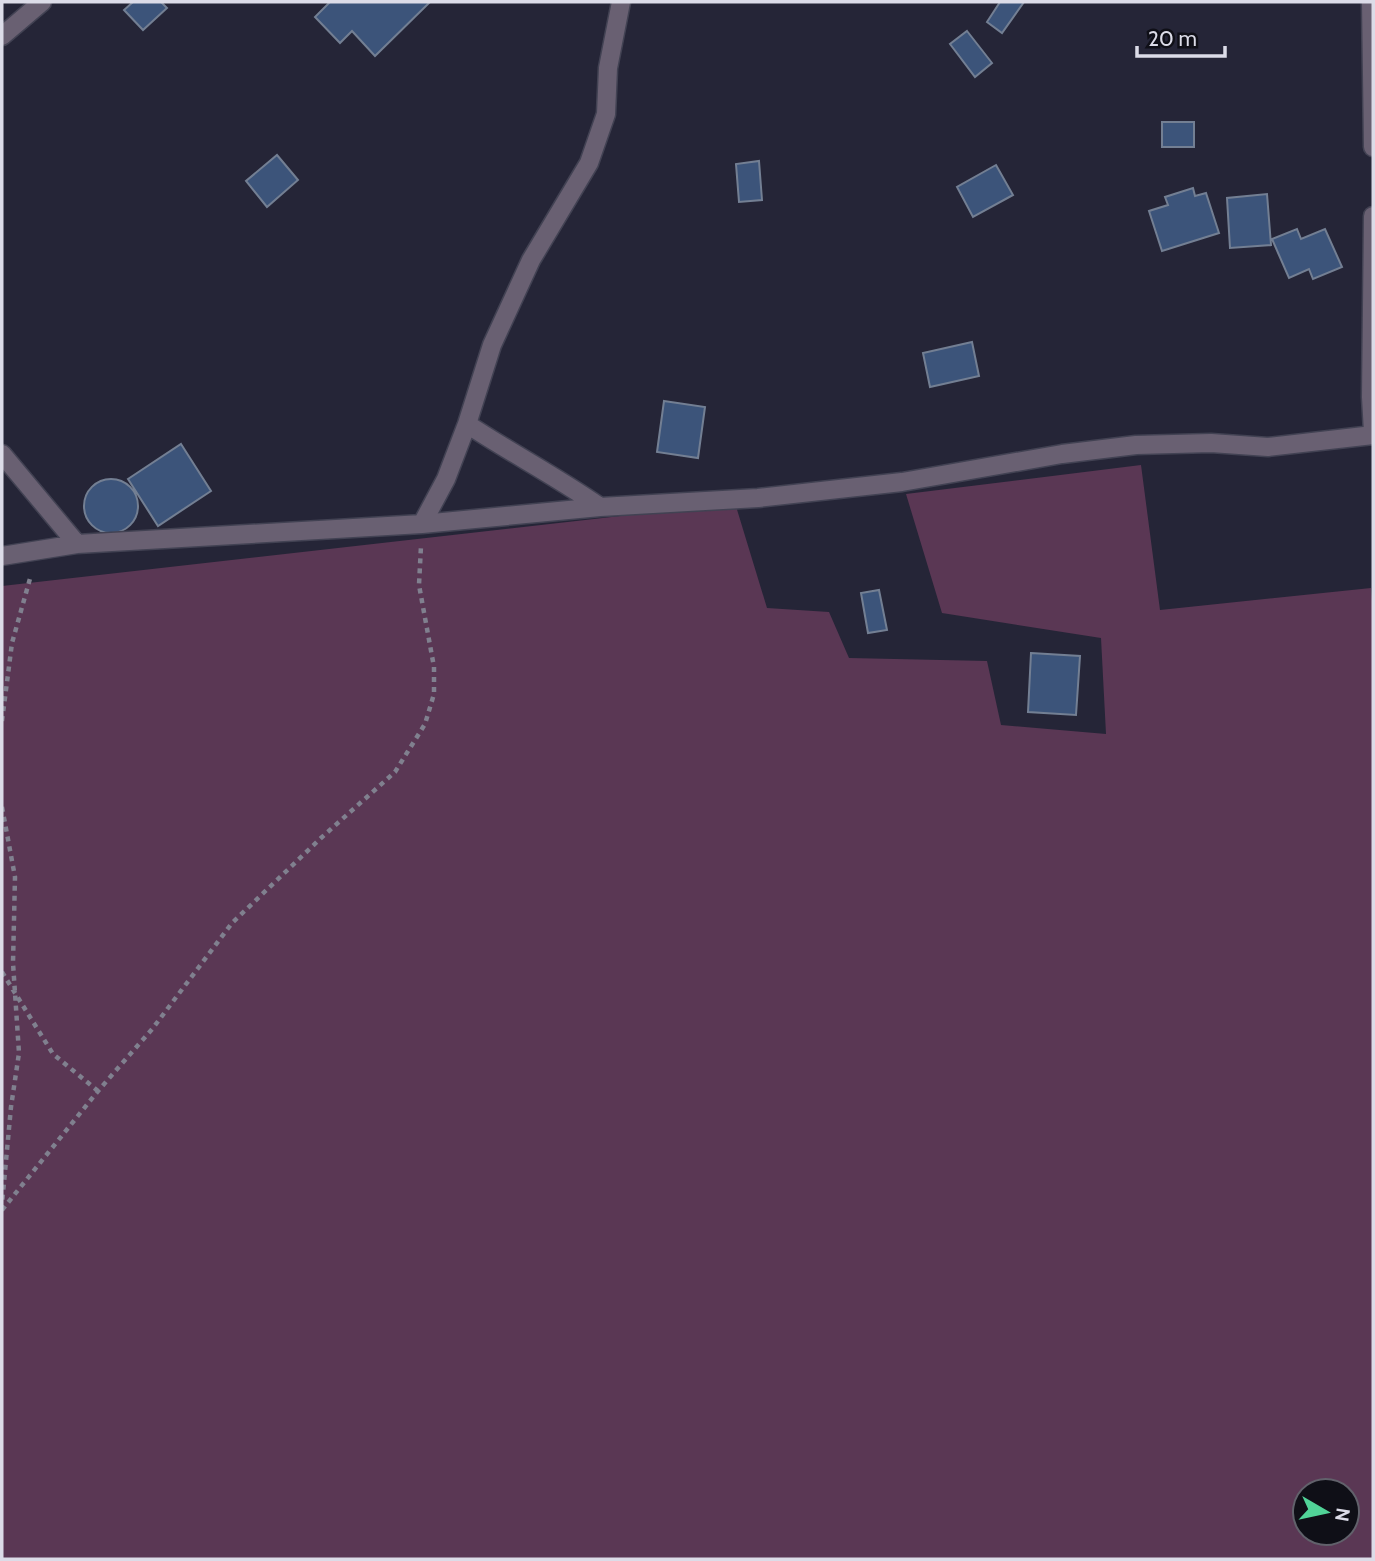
<svg xmlns="http://www.w3.org/2000/svg" width="1375" height="1561" font-family="Cabin,sans-serif">
	<style>
		.green { fill: #5a3754; fill-rule: evenodd }
		.building { fill: #3c547a; stroke: #737f93; stroke-width: 2 }
		.lines { fill: none; stroke-linecap: round; stroke-linejoin: round }
		.street-casing { stroke: #424253; stroke-width: 21 }
		.path { stroke: #80808f; stroke-width: 4.5; stroke-dasharray: 5 5; stroke-linecap: butt }
		.street { stroke: #696072; stroke-width: 18 }
	</style>
	<rect width="100%" height="100%" fill="#252537"/>
	<path class="green" d="M1141 465 1160 610 1371 588 1373 613V1559H2V586L735 503 767 608 829 612 849 658 987 661 1001 725 1106 734 1101 638 942 613 906 494ZM1305 1491H1347V1533H1305Z"/>
	<path class="building" d="M133 2H161L167 8 143 30 124 10Z
		M330 2H430L375 56 352 31 340 43 315 17Z
		M1000 2H1024L1002 33 987 22Z
		M967 31 992 63 975 77 950 44Z
		M1162 122H1194V147H1162Z
		M277 155 298 180 267 207 246 181Z
		M759 161 762 200 739 202 736 164Z
		M996 165 1013 195 973 217 957 187Z
		M1193 188 1195 196 1206 193 1219 233 1162 251 1149 211 1168 205 1165 197Z
		M1267 194 1271 245 1230 248 1227 198Z
		M1297 229 1301 239 1325 229 1342 267 1313 279 1309 269 1289 278 1272 239Z
		M972 342 979 376 930 387 923 353Z
		M664 401 705 407 698 458 657 452Z
		M181 444 211 491 158 526 128 479Z
		M84 506a27 27 0 1 1 54 0a27 27 0 1 1-54 0Z
		M879 590 887 630 868 633 861 593Z
		M1031 653 1080 656 1076 715 1028 712Z"/>
	<g class="lines">
		<g class="street-casing">
			<path id="street" d="M1371 2 1373 147
				M2 36 42 2
				M1373 216 1371 397 1373 432
				M467 424C511 453 557 477 600 507
				M2 454 77 544
				M422 524 446 479 467 424 492 345 531 260 589 163 606 114 608 68 621 2
				M2 556 77 544 422 524 600 507 758 498 902 482 1062 454 1136 445 1211 443 1268 447 1373 435"/>
		</g>
		<path class="path" d="M2 721 12 643 31 575
			M2 807 15 877 13 963 19 1053 11 1107 2 1204
			M2 972 53 1054 98 1091
			M2 1210 98 1091 153 1028 232 923 321 838 395 772 425 724 434 694V667L419 585 421 546"/>
		<use href="#street" class="street"/>
	</g>
	<rect width="1375" height="1561" fill="none" stroke="#dcdce8" stroke-width="7"/>
	<g transform="translate(1326 1512) rotate(99)"><circle r="33" fill="#0f0f17" stroke="#61616b" stroke-width="2"/>
	<path d="M0-5L12 26L0 18L-12 26Z" fill="#51d398"/>
	<text y="-10" font-size="19" font-weight="bold" text-anchor="middle" fill="#dcdce8">N</text>
	</g>
	<path d="M1137 46v10h88v-10" fill="none" stroke="#dcdce8" stroke-width="3.5"/>
	<text x="1148" y="46" font-size="21" fill="#dcdce8" stroke="#0f0f17" stroke-width="5" paint-order="stroke">20 m</text>
</svg>
